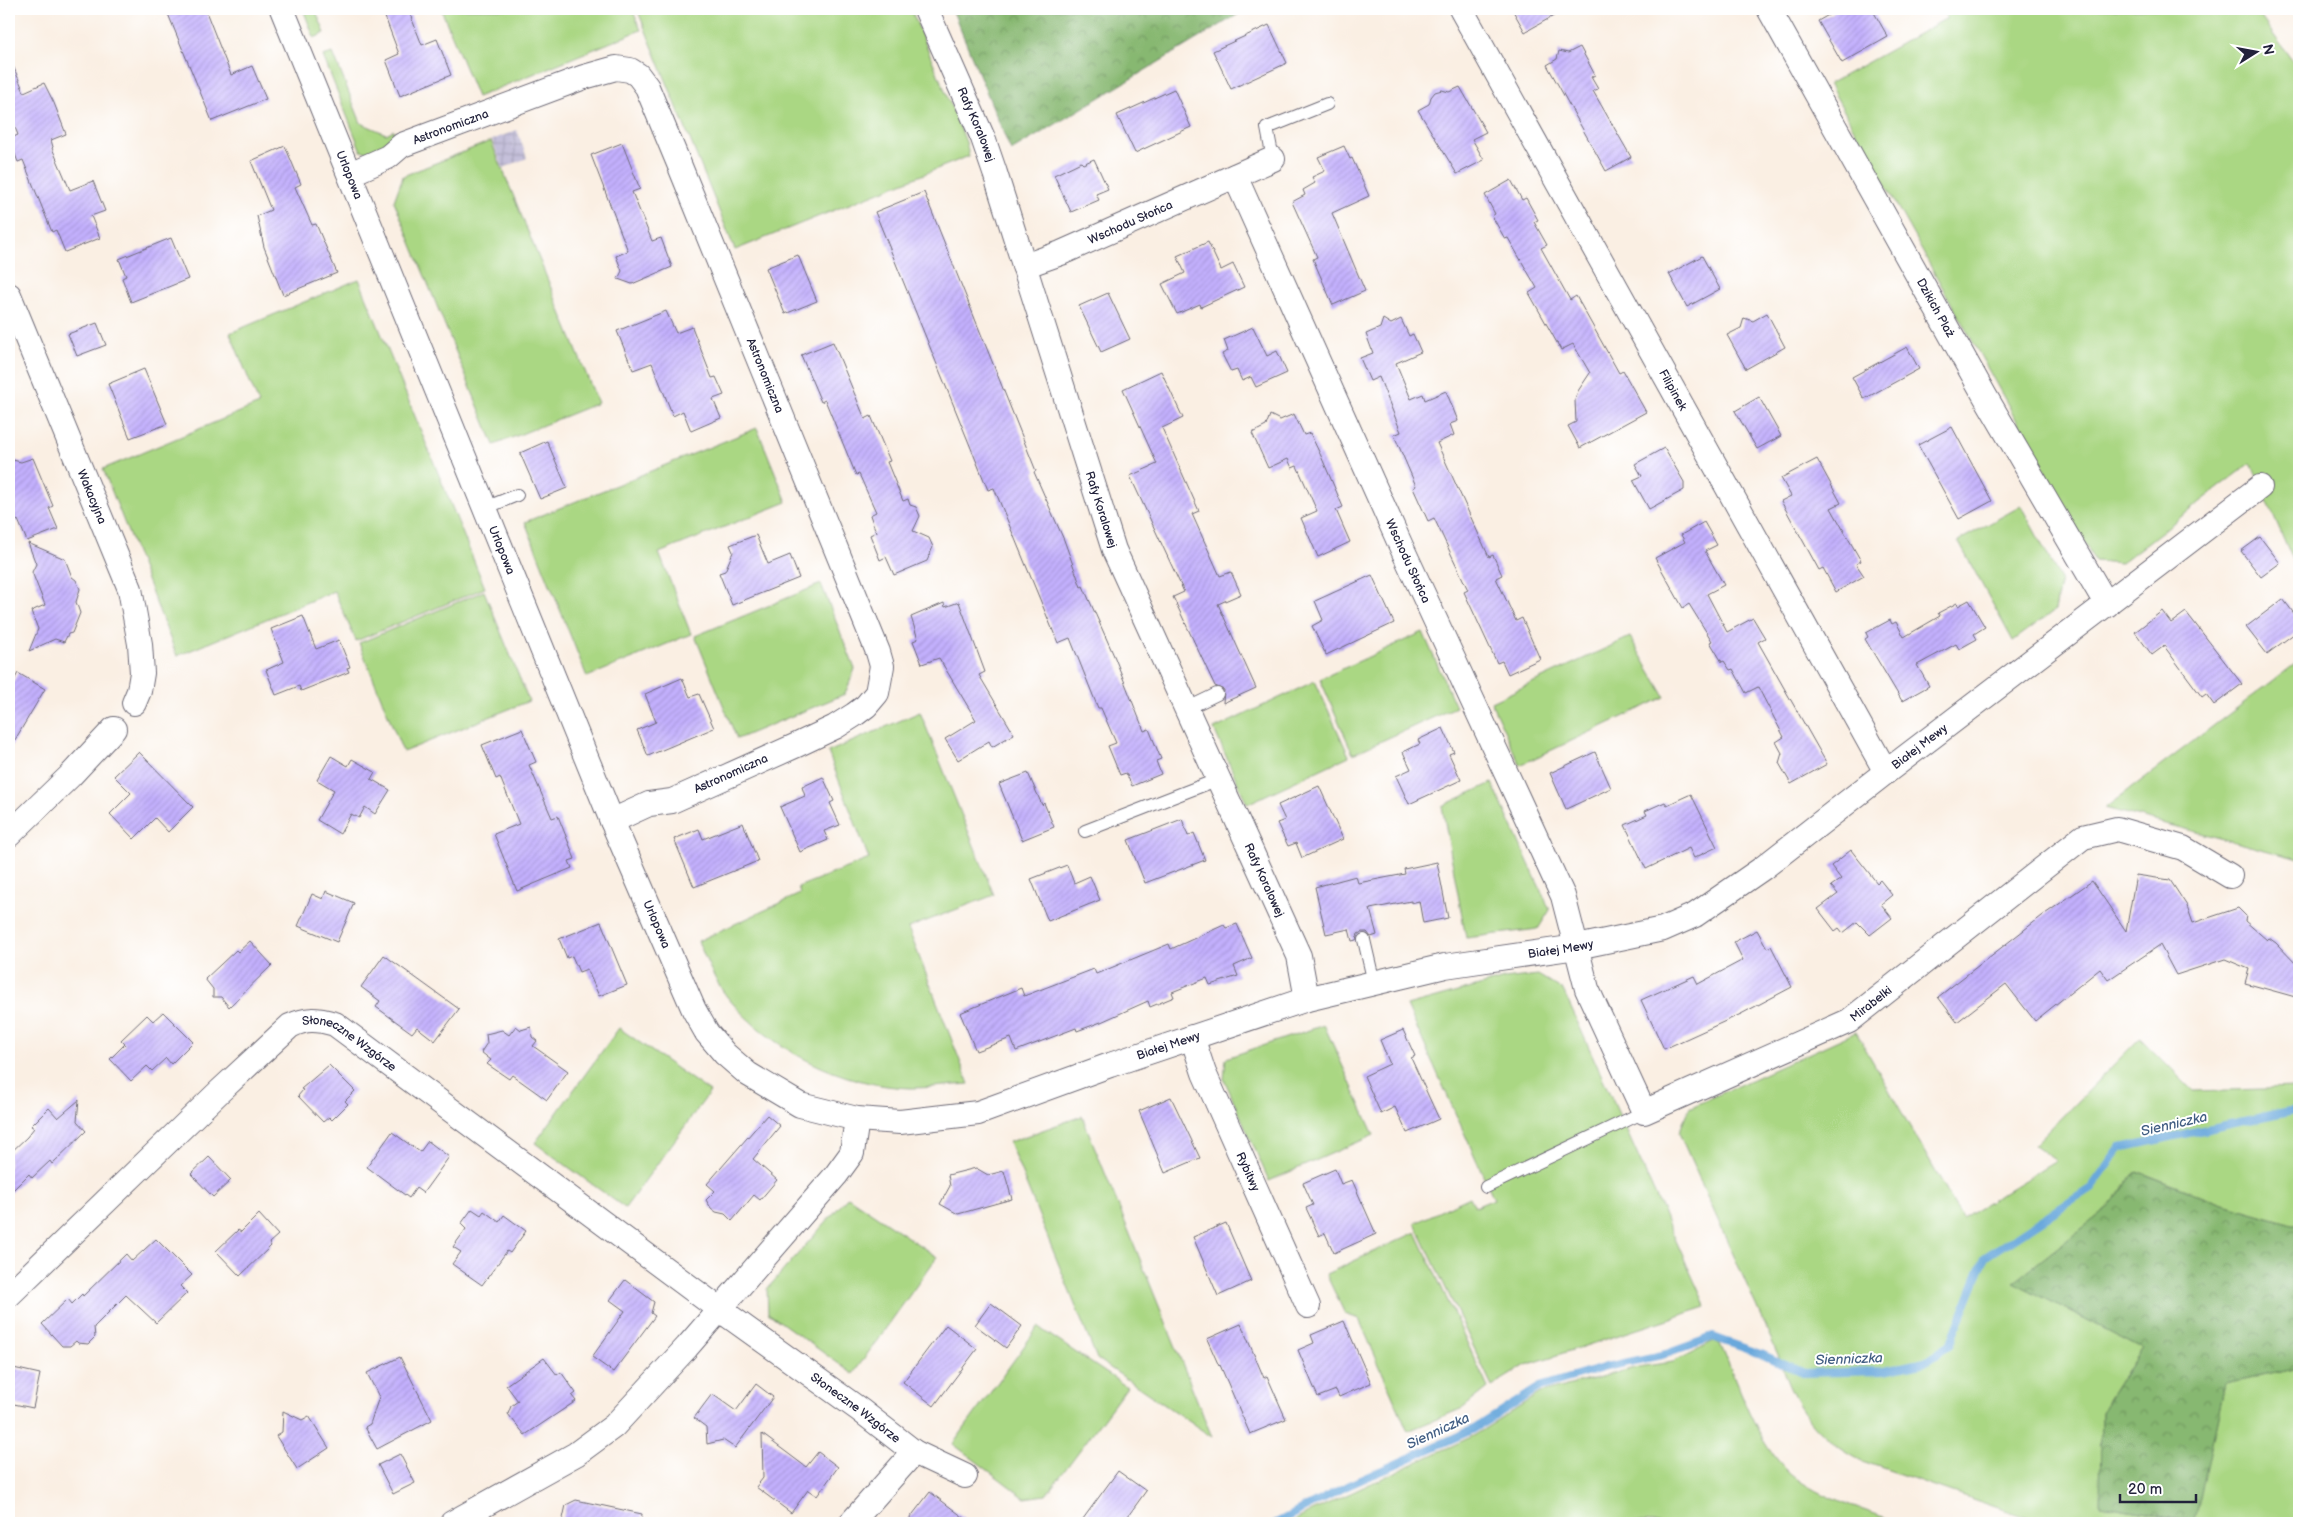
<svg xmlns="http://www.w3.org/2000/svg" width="2308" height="1532" font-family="'Balsamiq Sans',sans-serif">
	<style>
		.industrial { fill: url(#industrial-grid) }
		.grass { fill: #aad783; stroke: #667c5f }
		.forest { fill: url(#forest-crowns); stroke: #546d56 }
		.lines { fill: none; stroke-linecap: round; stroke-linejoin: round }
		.stream { stroke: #69a8dc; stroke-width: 8 }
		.building { fill: url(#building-hatch) }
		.lane-casing { stroke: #6e6a76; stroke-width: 14 }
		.street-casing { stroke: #6e6a76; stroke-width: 26 }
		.lane { stroke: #fff; stroke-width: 12 }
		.street { stroke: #fff; stroke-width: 24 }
		.labels { text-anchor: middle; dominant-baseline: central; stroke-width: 4; stroke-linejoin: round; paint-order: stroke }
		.street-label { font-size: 12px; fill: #22223b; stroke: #fff }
		.water-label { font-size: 14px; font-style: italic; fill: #425e83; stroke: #fff }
	</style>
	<defs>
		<pattern id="industrial-grid" width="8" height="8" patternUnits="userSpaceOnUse" patternTransform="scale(1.25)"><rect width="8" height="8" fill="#c5c0da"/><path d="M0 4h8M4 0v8" fill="none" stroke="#a9a5bc"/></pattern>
		<pattern id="forest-crowns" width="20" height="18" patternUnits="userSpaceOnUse" patternTransform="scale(1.25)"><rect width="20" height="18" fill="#87b871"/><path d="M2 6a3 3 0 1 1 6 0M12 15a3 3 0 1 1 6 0" fill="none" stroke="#6e955e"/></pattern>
		<pattern id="building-hatch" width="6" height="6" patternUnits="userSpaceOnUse" patternTransform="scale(1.25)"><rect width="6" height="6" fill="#c3b0fd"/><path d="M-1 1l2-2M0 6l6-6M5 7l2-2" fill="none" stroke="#a797da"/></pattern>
	</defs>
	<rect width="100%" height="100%" fill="#fff"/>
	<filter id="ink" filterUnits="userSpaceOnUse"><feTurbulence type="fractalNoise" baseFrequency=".02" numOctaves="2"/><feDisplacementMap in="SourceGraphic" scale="10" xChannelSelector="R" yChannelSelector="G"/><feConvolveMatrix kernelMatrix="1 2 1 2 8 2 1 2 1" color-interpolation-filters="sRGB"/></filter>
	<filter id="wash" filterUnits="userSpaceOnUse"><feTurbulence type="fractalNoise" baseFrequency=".0096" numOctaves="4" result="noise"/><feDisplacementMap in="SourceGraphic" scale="20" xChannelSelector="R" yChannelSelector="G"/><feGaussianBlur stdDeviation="1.12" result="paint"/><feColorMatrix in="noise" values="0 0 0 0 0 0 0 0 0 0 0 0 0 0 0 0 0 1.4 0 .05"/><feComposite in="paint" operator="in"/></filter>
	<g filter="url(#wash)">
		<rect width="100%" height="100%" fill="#faefe3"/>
		<path class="industrial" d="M517 130 527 158 503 168 492 140Z"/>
		<path class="grass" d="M303 9H315L325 33 314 38Z
			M441 9H632L641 30 477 97Z
			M637 9H911L966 142 969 156 735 250Z
			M1940 9H2255L2299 70V574L2251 463 2121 563 2095 561 1829 84 1947 18Z
			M333 53 361 123 386 134 394 130V140L374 152 361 151 323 56Z
			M491 141 598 403 494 445 394 201 403 176Z
			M359 279 485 588 356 641 334 591 177 656 103 469 259 404 230 333Z
			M757 428 787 502 659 553 691 634 587 677 525 522Z
			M2021 506 2061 580 2055 610 2013 641 1958 541Z
			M821 584 855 669 845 694 737 739 695 636Z
			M484 591 529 701 403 752 359 643Z
			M1423 632 1456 707 1353 754 1320 679Z
			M1630 637 1665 697 1520 765 1491 702Z
			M2299 661V859L2105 808Z
			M1315 681 1349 756 1247 804 1214 729Z
			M920 712 994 895 908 928 969 1084C950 1085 931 1088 912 1088 844 1087 771 1050 728 998 715 982 706 960 698 941L800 894 798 887 869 859 828 752Z
			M1492 783 1550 910 1538 929 1466 938 1442 806Z
			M1538 975 1563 990 1706 1307 1526 1365 1492 1386 1415 1223 1470 1197 1475 1207 1494 1199 1407 1006 1504 979Z
			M1324 1025 1374 1135 1269 1181 1224 1079 1226 1058Z
			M619 1028 710 1092 625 1208 535 1143Z
			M1856 1032 1962 1218 2056 1161 2034 1145 2140 1038 2193 1091 2299 1088V1226L2223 1204 2137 1171 2107 1209 2014 1282 2142 1348 2101 1412V1505L2194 1521 2225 1384 2299 1368V1523H2042L1862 1461C1818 1439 1792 1406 1779 1357L1679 1133 1689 1108Z
			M1082 1116 1212 1437 1097 1359 1009 1142Z
			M848 1197 937 1257 853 1374 768 1313 767 1289Z
			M1416 1232 1488 1388 1463 1408 1408 1431 1359 1319 1345 1314 1326 1274Z
			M1038 1327 1127 1387 1046 1495 1025 1498 953 1444Z
			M1714 1341 1720 1344C1739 1385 1756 1443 1791 1474 1820 1499 1866 1511 1902 1523H1290L1312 1511 1475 1435 1540 1393 1638 1367 1673 1362Z"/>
		<path class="forest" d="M952 9H1247L1011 151Z
			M2136 1171 2223 1204 2299 1226V1368L2225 1384 2195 1521 2100 1505 2101 1412 2142 1348 2013 1282 2107 1209Z"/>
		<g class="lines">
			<path class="stream" d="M1276 1523 1347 1486 1474 1429 1540 1387 1606 1367 1666 1354 1713 1337 1761 1354 1803 1373 1885 1371 1925 1362 1950 1345 1985 1257 2091 1188 2120 1148 2299 1109"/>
		</g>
		<g id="blocks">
			<path class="building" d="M166 9H205L231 75 252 66 266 99 212 121Z
				M382 9H408L422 45 437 39 451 75 400 96 386 60 399 54Z
				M1512 9H1566L1525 32Z
				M1839 9H1872L1888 37 1842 63 1818 21Z
				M1269 25 1287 63 1231 89 1213 51Z
				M1580 47 1595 75 1591 77 1598 89 1593 91 1631 157 1606 171 1547 65 1557 59 1559 51 1568 53Z
				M9 56 24 92 44 83 54 103 66 134 51 140 53 147 52 148 70 190 93 181 105 211 91 216 100 238 65 252 56 230 52 232 23 160 18 162 9 139 18 135 9 112Z
				M1460 87 1486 132 1472 139 1484 160 1457 174 1418 110 1429 104 1431 97 1435 92 1442 90 1449 92Z
				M1174 89 1191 127 1135 153 1117 115Z
				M622 143 640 189 632 192 652 241 661 238 672 267 632 284 618 279 622 271 616 256 628 251 591 155Z
				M285 146 301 184 295 187 312 225 316 224 337 273 283 295 264 247 257 216 271 210 251 161Z
				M1344 146 1350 159 1352 158 1369 196 1332 213 1365 291 1333 305 1313 259 1317 257 1292 202 1305 195 1303 190 1315 183 1312 177 1325 171 1318 157Z
				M1094 159 1108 189 1096 194 1099 200 1071 212 1054 175 1081 162 1083 164Z
				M1511 180 1522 200 1526 198 1538 220 1534 222 1547 245 1541 248 1570 300 1576 296 1619 373 1623 371 1646 412 1580 448 1568 426 1576 422 1575 400 1578 391 1590 373 1573 344 1561 350 1529 293 1537 288 1508 238 1505 239 1492 216 1495 214 1485 195Z
				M924 192 1036 471 1034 472 1064 540 1081 587 1083 586 1115 658 1144 731 1149 729 1161 759 1156 761 1161 774 1132 786 1126 773 1120 775 1108 746 1116 743 1101 708H1098L1070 638 1058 643 994 488 988 490 875 212Z
				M171 238 188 279 131 302 122 278 126 276 119 259Z
				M1208 242 1221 270 1233 264 1244 287 1201 307 1200 304 1177 314 1162 284 1185 273 1177 256Z
				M798 255 817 301 785 314 766 268Z
				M1702 256 1720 289 1687 307 1669 274Z
				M1108 293 1130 339 1101 352 1079 306Z
				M666 311 676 333 692 327 712 378 716 377 724 395 713 399 721 418 691 431 683 411 673 416 652 363 633 370 617 331Z
				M1767 313 1785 347 1746 369 1727 335 1741 328 1744 318 1753 321Z
				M1383 319 1391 324 1401 319 1409 336 1413 334 1421 352 1396 363 1411 399 1423 394 1425 400 1446 391 1458 421 1450 424 1454 435 1437 443 1489 557 1493 555 1502 575 1496 578 1516 621 1522 618 1540 659 1508 674 1502 661 1497 663 1464 592 1468 590 1434 518 1428 521 1413 488 1416 486 1394 435 1401 432 1379 377 1370 381 1360 358 1373 353 1366 334 1380 328Z
				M97 323 106 345 77 356 68 334Z
				M1253 327 1267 356 1277 351 1287 373 1256 387 1251 377 1242 381 1237 370 1231 372 1222 354 1228 351 1224 340Z
				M833 342 865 419 871 416 890 461 887 462 903 501 908 499 910 505 916 507 920 516 913 531 929 538 933 547 927 561 894 575 886 557 880 560 870 535 876 532 870 515 876 512 859 474 856 475 825 400 821 402 801 355Z
				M1907 347 1919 369 1864 399 1852 377Z
				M144 369 167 424 130 438 108 384Z
				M1161 371 1183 418 1162 428 1199 511 1192 514 1220 576 1231 572 1241 594 1218 604 1256 688 1223 703 1224 690 1215 686 1173 597 1184 592 1130 476 1157 464 1123 389Z
				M1759 397 1781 436 1757 449 1735 411Z
				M1294 414 1304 435 1310 433 1321 456 1343 507 1336 510 1350 542 1318 557 1301 518 1317 511 1297 466 1292 468 1288 459 1268 468 1252 433 1266 426 1270 415 1280 420Z
				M1952 427 1992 501 1959 519 1918 445Z
				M547 441 567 488 540 499 520 453Z
				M1664 448 1684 482V490L1649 509 1633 480 1642 476 1635 464Z
				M33 458 53 506 49 508 58 529 27 541 18 520 15 522 9 507V471L13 460 21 462Z
				M1817 459 1841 503 1831 508 1861 561 1856 564 1864 576 1836 592 1823 568 1819 570 1781 501 1791 496 1781 478Z
				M1704 522 1717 545 1705 551 1724 585 1707 594 1727 632 1753 618 1765 638 1758 642 1827 764 1791 784 1779 763 1782 753 1776 742 1784 737 1758 687 1746 693 1733 669 1730 670 1724 661 1722 662 1710 642 1712 641 1689 604 1683 608 1655 558 1685 542 1681 535Z
				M756 535 768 564 790 555 799 578 732 605 719 573 725 571 733 552 730 545Z
				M2260 537 2280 563 2261 577 2241 551Z
				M28 543 65 559 72 577 76 580 80 589 76 602 80 613 72 633 68 634 64 642 55 639 29 651 38 629 31 611 45 605 32 572 36 564Z
				M1372 575 1394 623 1326 655 1312 626 1323 620 1315 601Z
				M2283 599 2299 620V630L2267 654 2246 627Z
				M1969 600 1985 627 1974 634 1977 639 1959 649 1956 644 1917 665 1929 686 1902 701 1865 639 1868 637 1866 633 1890 620 1892 624 1896 622 1904 637 1940 616 1938 613 1957 603 1958 606Z
				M959 602 985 672 979 675 1014 734 992 747 989 741 958 760 945 739 976 720 939 658 922 664 913 641 918 639 911 617 944 603 945 607Z
				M2162 611 2171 623 2186 612 2242 684 2214 705 2206 694 2202 697 2164 646 2152 655 2135 632Z
				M303 616 316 649 339 640 350 667 347 668 349 672 301 691 299 686 276 695 266 670 284 662 271 629Z
				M18 673 45 689 9 750V689Z
				M682 678 690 697 699 694 714 728 648 756 637 730 656 722 645 694Z
				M1443 728 1454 752 1449 754 1461 780 1409 804 1396 776 1411 769 1403 752 1420 744 1418 740Z
				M522 729 536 762 529 765 552 818 558 816 575 859 569 861 572 868 517 891 494 834 519 824 500 777 496 779 482 745Z
				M139 752 193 807 168 832 155 818 134 839 110 814 131 793 114 776Z
				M1595 752 1611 788 1566 809 1550 773Z
				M331 756 348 766 352 759 375 772 371 779 390 790 375 814 365 807 359 818 351 814 340 834 317 820 334 790 317 780Z
				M1028 773 1042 805 1044 803 1054 827 1022 840 999 784Z
				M823 777 834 801 830 803 840 825 824 831 828 840 800 852 780 807 805 796 802 787Z
				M1319 786 1343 839 1302 858 1296 843 1288 846 1277 823 1285 820 1278 805Z
				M1691 794 1717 847 1694 858 1689 848 1646 869 1625 825 1647 815 1645 811 1665 802 1667 805Z
				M1182 819 1188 836 1194 833 1205 860 1145 883 1128 840Z
				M743 823 758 861 694 887 674 839 699 829 703 839Z
				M1851 850 1877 883 1880 880 1892 895 1881 904 1892 918 1870 935 1857 922 1843 933 1839 928 1835 931 1818 909 1838 894 1831 886 1841 879 1831 866Z
				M1437 862 1448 918 1423 923 1419 901 1411 903V901L1370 909 1377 935 1371 937 1367 932H1362L1358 934 1356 940 1352 941 1349 929 1326 934 1315 887 1356 876 1358 883 1405 874 1404 869Z
				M1067 865 1074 883 1090 876 1100 900 1048 921 1031 879Z
				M2136 875 2170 880 2187 906 2193 923 2238 908 2246 916 2245 921 2267 940 2269 938 2276 943 2299 967V998L2245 983 2249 969 2225 959 2176 975 2160 945 2108 980 2100 969 2035 1021 2006 984 1957 1022 1938 997 2042 916 2092 881 2126 931Z
				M326 891 354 903 337 942 298 926 312 894 323 899Z
				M601 922 627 985 599 996 587 969 579 972 572 956 567 958 559 939Z
				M1237 924 1252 958 1234 966 1238 976 1210 985 1207 978 1172 992 1174 997 1150 1007 1148 1001 1101 1022 1077 1031 1076 1028 1016 1051 1011 1038 976 1051 960 1013 1021 988 1024 996 1094 969 1096 974 1169 944 1171 949 1224 925 1226 928Z
				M1757 930 1767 948 1771 946 1792 987 1741 1014 1664 1049 1641 1000 1694 976 1698 984 1743 960 1734 942Z
				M250 941 272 965 229 1007 221 997H213V989L205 979 236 950 238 952Z
				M384 955 459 1009 435 1041 417 1027 412 1033 376 1007 380 1001 361 987Z
				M163 1012 193 1042 171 1064 166 1058 152 1071 147 1066 131 1081 110 1059 125 1044 121 1040 147 1015 153 1021Z
				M516 1026 521 1030 531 1027 532 1037 537 1041 533 1046 568 1071 547 1100 512 1075 509 1079 487 1064 491 1060 481 1052 487 1043 486 1034 502 1030 509 1035Z
				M1403 1030 1415 1056 1411 1058 1439 1119 1407 1133 1395 1107 1381 1114 1364 1076 1390 1064 1380 1040Z
				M329 1065 355 1091 345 1101 348 1104 332 1120 329 1117 323 1122 298 1096 303 1090 301 1089Z
				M1171 1097 1200 1158 1165 1173 1139 1111Z
				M79 1100 77 1121 86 1131 52 1164 50 1161 32 1178 29 1174 9 1194V1154L27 1137 34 1128 31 1126 49 1108 58 1118Z
				M767 1115 780 1126 753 1159 777 1180 760 1200 754 1195 732 1221 725 1214 716 1212 711 1208 706 1200 715 1191 707 1184Z
				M392 1132 420 1152 428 1141 449 1157 423 1193 416 1188 409 1198 367 1167Z
				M209 1157 231 1180 213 1197 191 1174Z
				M976 1168 988 1175 1004 1171 1012 1199 958 1214 940 1204 950 1186 948 1175Z
				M1335 1169 1341 1184 1352 1180 1376 1234 1334 1253 1325 1233 1319 1236 1306 1208 1313 1205 1303 1183Z
				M472 1209 481 1215 484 1211 499 1222 504 1215 526 1231 510 1253 507 1251 482 1285 452 1264 461 1252 453 1247 466 1229 461 1224Z
				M259 1214 278 1235 269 1243 271 1246 240 1276 216 1251 238 1230 241 1232Z
				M1226 1223 1251 1281 1218 1296 1193 1237Z
				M156 1239 192 1275 180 1286 187 1293 156 1323 126 1295 94 1327 95 1337 88 1344 78 1343 76 1341 70 1346H62L42 1324 68 1299 72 1304 82 1294 83 1296 126 1254 132 1261Z
				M625 1280 654 1302 651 1313 655 1316 613 1372 592 1357 625 1311 610 1300Z
				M991 1303 1022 1326 1006 1348 975 1325Z
				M1344 1321 1371 1383 1339 1397 1336 1390 1318 1397 1298 1350 1314 1343 1311 1335Z
				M1241 1324 1264 1378 1267 1376 1286 1419 1250 1434 1220 1365 1219 1366 1207 1339Z
				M946 1325 977 1349 934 1406 903 1382Z
				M400 1357 432 1420 377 1449 365 1427 370 1424 379 1397 367 1373Z
				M544 1358 557 1375 561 1372 576 1393 572 1396 576 1401 525 1435 508 1414 511 1406 518 1401 506 1385Z
				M9 1367 40 1374 33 1408 9 1403Z
				M756 1384 773 1397 735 1448 723 1440 707 1444 706 1427 694 1418 712 1394 736 1411Z
				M283 1411 302 1420 309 1416 329 1448 297 1469 276 1436 282 1432Z
				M762 1434 806 1467 818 1452 838 1467 817 1496 808 1490 791 1513 756 1487 763 1478Z
				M400 1454 415 1483 393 1494 378 1465Z
				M1118 1471 1146 1491 1123 1523H1080Z
				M930 1492 971 1523H906Z
				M576 1500 642 1514 641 1523H562L566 1505Z"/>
		</g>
	</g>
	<g filter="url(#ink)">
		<use href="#blocks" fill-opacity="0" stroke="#6e6a76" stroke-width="1"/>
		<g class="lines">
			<g class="lane-casing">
				<path id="lane" d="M1273 159 1267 128 1327 104
					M485 508 517 495
					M1186 709 1217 694
					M1085 831 1219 779
					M1364 940 1374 983
					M1486 1187 1644 1112"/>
			</g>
			<g class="street-casing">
				<g id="street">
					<path id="s1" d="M282 9 612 821 694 1010 707 1033 725 1054 748 1074 800 1105 857 1119 900 1122 978 1113 1110 1065 1307 999 1445 966 1577 947 1663 929 1695 915 1763 868 1886 772 2260 487"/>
					<path id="s2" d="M926 9 983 138 995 173 1114 550 1299 956 1307 999"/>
					<path id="s3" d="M1461 9 1886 772"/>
					<path id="s4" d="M1769 9 1985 396 2107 605"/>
					<path id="s5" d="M350 174 388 157 402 145 584 77 616 68 630 70 638 75 647 87 679 164 878 652 882 666 877 693 866 706 854 715 835 727 797 745 672 801 649 804 612 821"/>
					<path id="s6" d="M1235 176 1401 546 1563 896 1587 989 1644 1112 1849 1021 2083 837 2117 829 2183 848 2230 876"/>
					<path id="s7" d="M1024 266 1061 253 1273 159"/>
					<path id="s8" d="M9 295 130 589 140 644 142 673 139 691 134 703"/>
					<path d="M9 835 70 776 114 729"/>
					<path id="s9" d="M1192 1037 1204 1073 1308 1306"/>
					<path id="s10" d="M9 1295 220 1091 290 1026C306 1018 317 1019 335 1024L719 1309 860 1410 914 1452 851 1523"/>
					<path d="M914 1452 965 1476"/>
					<path d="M452 1523 576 1454 614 1426 687 1347 836 1175 852 1153 857 1119"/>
				</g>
			</g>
			<use href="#lane" class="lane"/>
			<use href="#street" class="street"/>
		</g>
	</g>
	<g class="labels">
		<g class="street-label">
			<text stroke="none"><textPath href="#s2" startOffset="126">Rafy Koralowej</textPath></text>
			<text stroke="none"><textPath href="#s5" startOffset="112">Astronomiczna</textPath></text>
			<text stroke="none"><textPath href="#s1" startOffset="179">Urlopowa</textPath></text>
			<text stroke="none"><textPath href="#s7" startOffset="115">Wschodu Słońca</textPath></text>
			<text stroke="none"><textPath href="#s4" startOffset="342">Dzikich Plaż</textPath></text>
			<text stroke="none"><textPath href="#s5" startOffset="638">Astronomiczna</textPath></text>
			<text stroke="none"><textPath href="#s3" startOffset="436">Filipinek</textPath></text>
			<text stroke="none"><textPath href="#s8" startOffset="218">Wakacyjna</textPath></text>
			<text stroke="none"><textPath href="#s2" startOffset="531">Rafy Koralowej</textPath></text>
			<text stroke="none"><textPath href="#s1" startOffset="584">Urlopowa</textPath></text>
			<text stroke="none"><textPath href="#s6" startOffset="422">Wschodu Słońca</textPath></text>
			<text stroke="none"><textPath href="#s1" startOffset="2435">Białej Mewy</textPath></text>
			<text transform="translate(731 774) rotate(-24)">Astronomiczna</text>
			<text stroke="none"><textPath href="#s2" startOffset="936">Rafy Koralowej</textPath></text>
			<text stroke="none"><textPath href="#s1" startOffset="989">Urlopowa</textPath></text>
			<text stroke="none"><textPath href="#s1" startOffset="2015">Białej Mewy</textPath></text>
			<text stroke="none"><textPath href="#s6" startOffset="1275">Mirabelki</textPath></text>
			<text stroke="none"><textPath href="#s1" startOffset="1610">Białej Mewy</textPath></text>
			<text stroke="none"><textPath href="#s10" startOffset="456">Słoneczne Wzgórze</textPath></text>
			<text stroke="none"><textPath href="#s9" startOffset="146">Rybitwy</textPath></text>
			<text stroke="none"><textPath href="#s10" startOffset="1082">Słoneczne Wzgórze</textPath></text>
		</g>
		<g class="water-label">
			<text transform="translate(2174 1124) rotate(-13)">Sienniczka</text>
			<text transform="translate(1849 1359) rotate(-2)">Sienniczka</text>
			<text transform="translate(1438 1431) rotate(-25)">Sienniczka</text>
		</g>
	</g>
	<rect width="2308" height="1532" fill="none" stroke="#fff" stroke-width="30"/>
	<g transform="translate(2256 52) rotate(79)" stroke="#ffffff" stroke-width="4" paint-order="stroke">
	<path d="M0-4L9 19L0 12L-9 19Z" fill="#22223b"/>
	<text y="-8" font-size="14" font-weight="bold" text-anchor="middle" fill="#22223b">N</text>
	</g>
	<path d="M2120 1494v8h76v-8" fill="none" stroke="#22223b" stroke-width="2.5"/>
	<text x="2128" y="1494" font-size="15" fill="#22223b" stroke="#ffffff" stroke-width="4" paint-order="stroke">20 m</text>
</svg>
